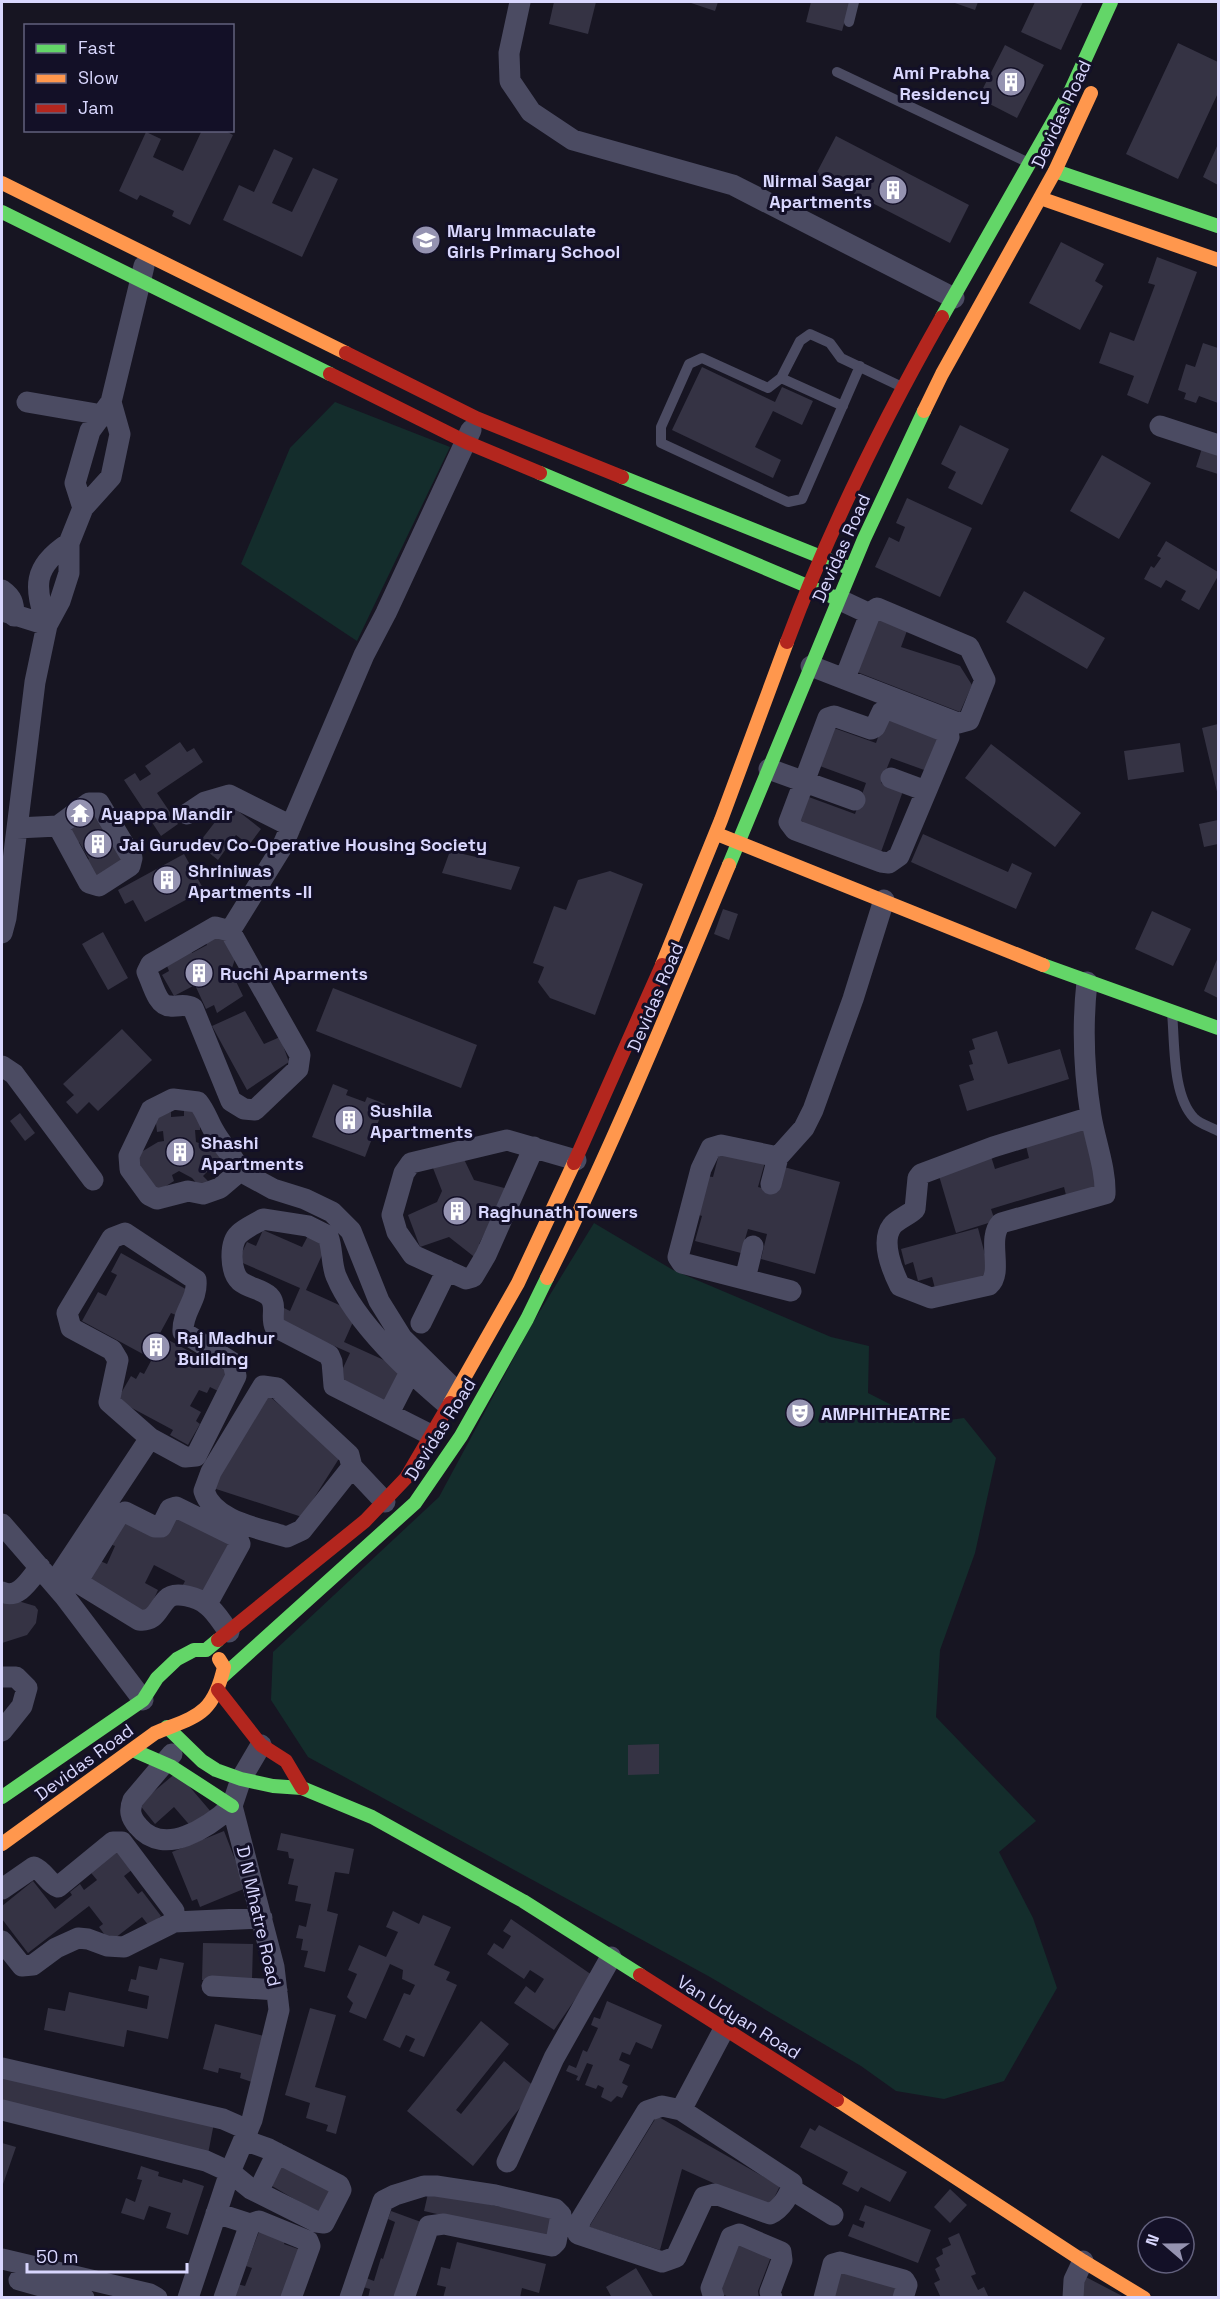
<svg xmlns="http://www.w3.org/2000/svg" width="1220" height="2299" font-family="'Space Grotesk',sans-serif">
	<style>
		.green { fill: #142d2c }
		.building { fill: #353344 }
		.lines { fill: none; stroke-linecap: round; stroke-linejoin: round }
		.lane { stroke: #4b4b62; stroke-width: 10 }
		.street { stroke: #4b4b62; stroke-width: 21 }
		.fast { stroke: #63d668; stroke-width: 14 }
		.slow { stroke: #ff974d; stroke-width: 14 }
		.jam { stroke: #b3261e; stroke-width: 14 }
		.labels { text-anchor: middle; dominant-baseline: central; stroke-width: 6; stroke-linejoin: round; paint-order: stroke }
		.poi-label { font-size: 18px; font-weight: bold; fill: #d9d7fe; stroke: #131027; text-anchor: start }
		.street-label { font-size: 18px; fill: #d9d7fe; stroke: #131027 }
	</style>
	<rect width="100%" height="100%" fill="#171522"/>
	<path class="green" d="M335 402 450 447 357 641 241 564 290 448Z
		M594 1223 673 1270 831 1337 869 1346 868 1393 927 1423 964 1418 996 1458 975 1553 940 1650 936 1717 1036 1821 999 1852 1033 1918 1057 1988 1004 2081 944 2099 896 2091 861 2066 710 1977 308 1757 271 1700 273 1652 439 1497 532 1324Z"/>
	<path class="building" d="M554 2H596L588 34 549 24Z
		M688 2H718L715 11Z
		M811 2H850L842 31 806 22Z
		M952 2H978L975 10Z
		M1035 2H1083L1061 50 1021 32Z
		M1178 43 1218 62V93L1178 179 1126 154Z
		M1005 45 1044 65 1017 118 978 98Z
		M202 130H224L233 135 190 225 172 216 174 211 140 195 137 200 119 191 146 132 161 139 153 157 183 171Z
		M836 136 969 205 950 243 816 174Z
		M1218 144V185L1203 177Z
		M274 149 293 158 272 203 292 212 313 168 338 179 302 257 223 220 239 185 254 192Z
		M1061 242 1104 264 1095 281 1103 286 1080 330 1029 303Z
		M1157 257 1197 272 1148 404 1127 395 1134 376 1099 363 1110 332 1134 341 1155 285 1148 283Z
		M1203 343 1218 348V403L1199 396 1196 403 1184 399 1186 393 1178 390 1186 364 1195 367Z
		M702 367 775 402 782 387 813 401 802 425 773 411 755 447 781 460 773 478 672 430Z
		M960 425 1009 449 982 505 948 488 956 472 941 464Z
		M1204 442 1218 447V474L1196 467Z
		M1102 455 1151 483 1119 539 1070 511Z
		M907 498 972 528 940 597 875 567 889 537 899 542 905 527 896 523Z
		M1166 541 1218 572V576L1199 610 1181 600 1186 591 1166 580 1161 588 1144 579 1151 566 1154 568 1161 558 1157 556Z
		M1024 591 1105 638 1087 669 1006 622Z
		M876 614 908 628 901 647 960 666 972 685 960 712 852 670Z
		M886 714 941 734 927 771 891 758 881 783 903 791 881 852 795 825 806 796 855 814 866 783 817 765 831 727 876 743Z
		M1218 724V796L1202 728Z
		M180 742 187 752 194 748 203 762 157 793 178 824 161 836 124 780 135 773 140 781 151 774 145 766Z
		M1180 743 1184 772 1128 780 1124 751Z
		M991 744 1081 813 1055 847 965 778Z
		M229 804 261 829 249 845 236 835 218 860 198 844Z
		M92 808 127 861 99 880 86 861 89 859 79 842 74 845 62 828Z
		M1218 820V844L1204 847 1199 824Z
		M923 834 1008 872 1012 863 1032 873 1016 909 911 862Z
		M450 851 520 867 511 890 442 873Z
		M184 854 204 890 145 922 133 900 125 904 118 890Z
		M610 871 643 884 595 1015 550 998 538 982 544 967 533 963 554 906 566 910 578 880Z
		M723 909 738 914 729 940 714 934Z
		M1152 911 1191 929 1173 966 1135 949Z
		M223 930 236 956 231 971 243 996 217 1013 214 1005 206 1009 195 985 174 996 162 975 169 971 165 961 190 949 192 953 207 945 205 941Z
		M103 932 128 978 108 990 82 944Z
		M1218 957V998L1204 991Z
		M333 988 477 1045 461 1088 316 1031Z
		M245 1011 264 1044 280 1037 289 1062 247 1090 212 1026Z
		M122 1029 152 1060 98 1111 89 1102 77 1114 66 1102 74 1095 63 1084Z
		M997 1031 1008 1064 1060 1049 1069 1079 967 1111 959 1085 974 1080 969 1065 973 1064 969 1051 975 1049 972 1039Z
		M333 1084 348 1090 346 1095 365 1102 367 1097 385 1104 365 1157 312 1137Z
		M200 1109V1130H195L196 1142 210 1147 228 1159 220 1169 215 1164 203 1176 208 1181 200 1187 192 1178 179 1171 172 1175 174 1181 155 1193 149 1179 133 1157 158 1142 164 1141 163 1131 157 1132 155 1114 171 1112V1117L184 1116V1111Z
		M20 1113 35 1133 25 1141 10 1121Z
		M1085 1124 1104 1188 1067 1199 1064 1187 991 1209 995 1221 956 1233 937 1169 990 1153 995 1169 1029 1158 1025 1142Z
		M720 1150 765 1162 758 1187 777 1192 784 1167 840 1182 815 1274 761 1259 767 1234 748 1229 741 1253 695 1241 702 1216 696 1214 706 1176 713 1177Z
		M462 1155 474 1180 512 1190 498 1207 479 1244 483 1247 477 1259 449 1237 420 1247 408 1215 437 1202 442 1191 433 1168Z
		M978 1228 992 1281 937 1296 932 1277 918 1281 913 1262 905 1265 901 1249Z
		M263 1230 302 1247 309 1234 328 1242 306 1290 357 1313 344 1342 406 1370 390 1405 337 1381 350 1353 274 1319 280 1306 290 1311 300 1288 238 1261 247 1242 256 1246Z
		M121 1253 191 1292 178 1316 171 1313 159 1335 230 1373 220 1392 210 1387 207 1393 199 1390 190 1406 201 1412 196 1421 200 1424 188 1445 170 1435 173 1430 117 1400 131 1376 136 1379 140 1372 144 1374 152 1359 82 1321 98 1292 106 1296 117 1275 111 1272Z
		M268 1395 340 1457 302 1517 213 1488Z
		M175 1510 233 1540 208 1597 183 1585 185 1581 154 1565 145 1583 158 1590 146 1616 88 1580 98 1560 107 1564 115 1546 110 1544 123 1517 162 1536Z
		M18 1601 35 1606 38 1610 36 1623 27 1635 2 1643V1602Z
		M659 1744V1774L628 1775V1745Z
		M177 1772 212 1813 193 1829 174 1807 155 1824 139 1804Z
		M224 1831 246 1888 200 1907 197 1899 192 1901 172 1852Z
		M281 1833 354 1849 349 1874 335 1872 327 1911 338 1914 325 1972 304 1967 308 1951 301 1950 303 1939 296 1938 299 1925 306 1927 311 1904 295 1901 298 1886 288 1884 294 1859 289 1858 288 1852 277 1850Z
		M115 1846 133 1869 124 1876 138 1894 142 1891 161 1916 149 1926 142 1917 110 1942 99 1927 103 1924 89 1906 28 1953 2 1919V1906L33 1881 55 1909 72 1895 70 1892 80 1884 84 1890 97 1880 87 1868Z
		M393 1911 419 1924 423 1915 451 1927 434 1965 450 1972 446 1980 457 1985 424 2057 409 2051 415 2039 406 2035 400 2048 383 2040 404 1993 410 1995 415 1985 402 1979 403 1970 390 1964 366 2019 349 2012 353 2003 347 1997 357 1974 348 1970 359 1945 386 1957 398 1932 386 1927Z
		M511 1919 592 1975 554 2030 514 2003 526 1986 535 1993 544 1979 530 1970 524 1979 487 1954 494 1943 503 1949 511 1936 503 1931Z
		M203 1943 253 1944 252 1980H202Z
		M160 1958 184 1963 168 2039 127 2030 124 2047 44 2030 48 2008 65 2011 69 1992 147 2009 149 1996 128 1991 131 1979 136 1980 139 1966 157 1970Z
		M607 2001 662 2025 652 2049 636 2042 630 2055 622 2052 619 2060 630 2065 622 2083 628 2086 622 2098 617 2096 611 2102 601 2097 604 2088 598 2085 596 2089 585 2085 593 2065 587 2063 579 2081 576 2080 578 2076 566 2071 569 2065 576 2068 583 2050 587 2052 598 2028 591 2025 594 2017 600 2019Z
		M310 2008 336 2015 315 2087 346 2096 336 2134 326 2131 328 2125 306 2118 310 2103 285 2095Z
		M481 2021 509 2044 456 2110 461 2114 504 2061 536 2088 473 2166 407 2111Z
		M215 2024 264 2036 252 2082 240 2078 241 2073 219 2068 218 2073 203 2069Z
		M2 2078 214 2123 208 2154 2 2104Z
		M657 2116 780 2186 769 2208 682 2169 660 2250 589 2227Z
		M819 2125 907 2172 890 2202 861 2187 858 2192 842 2184 848 2172 800 2147 810 2128 815 2131Z
		M2 2143 16 2147 2 2187Z
		M284 2160 338 2189 323 2216 267 2183Z
		M141 2166 159 2172 158 2176 182 2183 183 2179 204 2186 188 2235 166 2228 171 2213 149 2206 144 2220 121 2213 126 2198 135 2202 142 2180 137 2179Z
		M429 2189 500 2207 502 2202 556 2215 550 2240 424 2211Z
		M950 2189 967 2205 950 2223 934 2207Z
		M865 2205 931 2230 918 2263 848 2236 853 2224 863 2228 865 2222 859 2220Z
		M391 2211 421 2222 394 2298H368L370 2289 363 2287 366 2278 374 2281 381 2258 383 2259 395 2222 388 2219Z
		M261 2226 287 2235 284 2244 304 2251 287 2298H232L237 2284 245 2286 252 2268 246 2266Z
		M959 2233 976 2274 971 2276 978 2290 984 2287 989 2298H941L934 2283 940 2280 935 2269 940 2266 936 2258 943 2254 942 2249 951 2245 948 2238Z
		M736 2240 772 2254 758 2291 759 2298H731L715 2291Z
		M457 2242 546 2264 539 2293 522 2288 520 2298H443L446 2287 437 2285 441 2267 450 2269Z
		M838 2266 902 2283 898 2298H830Z
		M636 2268 654 2298H612L606 2287Z
		M1082 2275 1126 2298H1078Z"/>
	<g class="lines">
		<path class="lane" d="M849 22 854 2
			M837 72 1027 162
			M860 366 802 499 788 502 661 443V427L689 364 702 358 768 388 781 378 800 341 810 334 830 343 841 358 900 386
			M781 378 843 406
			M1172 1013C1175 1043 1172 1095 1194 1118 1200 1124 1211 1127 1218 1131"/>
		<path class="street" d="M520 2 509 53 510 81 531 112 573 140 733 185 954 298
			M27 402 114 417
			M1160 426 1218 445
			M83 508 111 477 120 434 111 402
			M2 590C12 597 14 603 14 616
			M2 611 47 625
			M47 625C34 587 32 567 69 543
			M811 666 958 723 969 720 985 680 969 647 877 608 870 614 838 599
			M845 678 870 614
			M888 709 946 732 949 737 899 856 889 863 881 862 795 830 789 822 828 718 834 716 871 729 875 727 882 712Z
			M769 769 855 800
			M891 778 926 791
			M187 814 205 802 229 795 291 826
			M17 828 58 826 89 803H99L132 858 130 866 99 886 89 883 58 826
			M230 931 215 927 151 964 147 972C152 982 157 1006 170 1006 180 1007 184 1003 193 1008L231 1101 244 1109 255 1110 298 1069 300 1055 230 931 282 847 364 655 386 613 471 430
			M2 933 6 918 35 682 47 625 60 601 69 573V543L83 508 75 483 90 431 111 402 144 266
			M1087 982C1082 1027 1084 1072 1091 1116 1095 1141 1106 1169 1105 1194L1001 1223C986 1239 1004 1272 989 1285L931 1298 900 1286C893 1272 880 1242 892 1226 897 1219 908 1216 915 1209L918 1178 921 1174 993 1147 1091 1117
			M2 1066 14 1074 93 1180
			M534 1147 486 1255 473 1277 466 1279 413 1255 397 1232 392 1215 404 1173 411 1163 507 1140 576 1160
			M240 1171 220 1188 203 1194 188 1191 157 1199 149 1195 130 1169 129 1156 151 1110 173 1099 198 1102C206 1112 208 1121 214 1131 222 1146 234 1156 240 1171L273 1189 305 1199 332 1212 351 1231 379 1301 402 1338 457 1392
			M771 1184 778 1157
			M745 1279 753 1246
			M791 1291 682 1263 678 1257 701 1169 711 1148 721 1145 778 1157 804 1128 813 1110 853 999 884 900
			M421 1323 447 1270
			M389 1413 410 1372
			M431 1435 334 1386 332 1362 329 1355 275 1327C270 1317 278 1305 269 1296 262 1289 248 1288 240 1281 230 1272 229 1243 239 1234 245 1228 255 1224 263 1219L308 1226 328 1236C333 1249 331 1264 336 1276 356 1324 410 1373 449 1406
			M352 1467 302 1530 287 1537C259 1528 214 1522 204 1491L211 1472 263 1386 277 1388 349 1455 352 1467 385 1502
			M2 1524 65 1597 143 1700
			M54 1583 150 1438 185 1457 196 1456 236 1376 233 1363 183 1332C182 1311 198 1301 196 1280L125 1233 112 1238 67 1313 71 1328 112 1350 118 1360 109 1402 150 1438
			M2 1592C19 1600 30 1579 40 1567
			M207 1604 240 1544 237 1537 176 1507 170 1509 161 1527H155L125 1512 118 1516 77 1582 139 1620C156 1622 157 1609 167 1599 175 1590 199 1598 207 1605 216 1612 222 1623 229 1632
			M2 1677H16L27 1688 22 1706 2 1731
			M172 1754 133 1800C129 1810 130 1817 138 1826 164 1858 209 1827 232 1806
			M2 1889 34 1867C44 1871 48 1883 58 1887L113 1842H122L174 1911V1922
			M2 1941 22 1966 33 1965 56 1948 78 1938 88 1939 107 1946 124 1947 174 1922 262 1918
			M212 1986 277 1990
			M2 2068 223 2119 248 2130
			M2 2110 206 2161 230 2172 251 2189 317 2222 324 2223 341 2190 339 2185 269 2149 244 2140
			M681 2110 792 2183C791 2194 781 2209 770 2214L715 2194 704 2197 676 2257 662 2262 578 2234 580 2221 647 2111 662 2106 681 2110 724 2029
			M507 2162 554 2058 611 1957
			M791 2189 833 2215
			M258 2192 277 2153
			M216 2213 250 2224 259 2221 308 2241 310 2246 291 2298
			M2 2259 150 2294 157 2298
			M19 2280 84 2298
			M188 2298 230 2172 252 2120 279 2010 274 1967 232 1806 241 1779 261 1745
			M224 2298 250 2224
			M350 2298 383 2201 395 2195 424 2186H436L495 2195 555 2209 561 2215 556 2242 552 2246 444 2224 429 2226 404 2298
			M714 2298 711 2288 731 2237 739 2234 781 2252 782 2260 770 2292 772 2298
			M824 2298 833 2264 840 2262 904 2280 907 2285 903 2298
			M1073 2298 1074 2280 1083 2261"/>
		<path class="fast" d="M1055 171 1218 226
			M2 212 330 374
			M942 317 1071 90 1111 2
			M540 473 838 599
			M622 477 851 569
			M729 865 864 539 924 411
			M1043 965 1218 1028
			M222 1677 415 1503 461 1436 527 1319 547 1278
			M167 1727 202 1761 216 1770 241 1779 273 1786 302 1788 372 1817 523 1901 640 1975
			M133 1750 172 1767 232 1806
			M2 1797 143 1700 157 1678 177 1659 194 1650H206L218 1640"/>
		<path class="slow" d="M2 183 346 353
			M1040 198 1218 260
			M924 411 942 374 1055 171 1091 93
			M717 834 1043 965
			M662 965 721 820 787 642
			M547 1278C614 1143 671 1004 729 865
			M450 1403 518 1283 574 1163
			M2 1844 155 1733C196 1716 213 1716 224 1667L219 1659
			M837 2100 1083 2261 1144 2298"/>
		<path class="jam" d="M346 353 476 418 622 477
			M330 374 466 442 540 473
			M787 642C829 529 883 421 942 317
			M574 1163 662 965
			M218 1640 365 1521 406 1478 450 1403
			M218 1690 261 1745 286 1761 302 1788
			M640 1975 837 2100"/>
	</g>
	<defs>
		<g id="building-disc" transform="scale(1.5)"><circle r="9.5" fill="#9593b1" stroke="#131027"/><path d="M-4-6H4V6H1V3H-1V6H-4ZM-2.5-4.3h1.7v1.8h-1.7ZM.8-4.3h1.7v1.8H.8ZM-2.5-1h1.7V.8h-1.7ZM.8-1h1.7V.8H.8Z" fill="#fff"/></g>
		<g id="school-disc" transform="scale(1.5)"><circle r="9.5" fill="#9593b1" stroke="#131027"/><path d="M0-5L7-2L0 1L-7-2ZM-4 1L0 2.5L4 1V4Q0 6-4 4Z" fill="#fff"/></g>
		<g id="temple-disc" transform="scale(1.5)"><circle r="9.5" fill="#9593b1" stroke="#131027"/><path d="M0-6L5-2H3V0L6.5 2.5H4V6H1.5V3h-3V6H-4V2.5H-6.5L-3 0V-2H-5Z" fill="#fff"/></g>
		<g id="theatre-disc" transform="scale(1.5)"><circle r="9.5" fill="#9593b1" stroke="#131027"/><path d="M-5-5.5Q0-4 5-5.5V0Q5 5 0 6Q-5 5-5 0ZM-3.3-2.5H-1v1.5H-3.3ZM1-2.5H3.3v1.5H1ZM-2.8 1Q0 5.5 2.8 1Z" fill="#fff"/></g>
	</defs>
	<g fill-rule="evenodd">
		<use href="#building-disc" x="1011" y="82"/>
		<use href="#building-disc" x="893" y="190"/>
		<use href="#school-disc" x="426" y="240"/>
		<use href="#temple-disc" x="80" y="813"/>
		<use href="#building-disc" x="98" y="844"/>
		<use href="#building-disc" x="167" y="880"/>
		<use href="#building-disc" x="199" y="973"/>
		<use href="#building-disc" x="349" y="1120"/>
		<use href="#building-disc" x="180" y="1152"/>
		<use href="#building-disc" x="457" y="1211"/>
		<use href="#building-disc" x="156" y="1347"/>
		<use href="#theatre-disc" x="800" y="1413"/>
	</g>
	<g class="labels">
		<g class="poi-label">
			<text x="990" y="72" text-anchor="end">Ami Prabha<tspan x="990" dy="21">Residency</tspan></text>
			<text x="872" y="180" text-anchor="end">Nirmal Sagar<tspan x="872" dy="21">Apartments</tspan></text>
			<text x="447" y="230">Mary Immaculate<tspan x="447" dy="21">Girls Primary School</tspan></text>
			<text x="101" y="813">Ayappa Mandir</text>
			<text x="119" y="844">Jai Gurudev Co-Operative Housing Society</text>
			<text x="188" y="870">Shriniwas<tspan x="188" dy="21">Apartments -II</tspan></text>
			<text x="220" y="973">Ruchi Aparments</text>
			<text x="370" y="1110">Sushila<tspan x="370" dy="21">Apartments</tspan></text>
			<text x="201" y="1142">Shashi<tspan x="201" dy="21">Apartments</tspan></text>
			<text x="478" y="1211">Raghunath Towers</text>
			<text x="177" y="1337">Raj Madhur<tspan x="177" dy="21">Building</tspan></text>
			<text x="821" y="1413">AMPHITHEATRE</text>
		</g>
		<g class="street-label">
			<text transform="translate(1061 114) rotate(-65)">Devidas Road</text>
			<text transform="translate(841 548) rotate(-66)">Devidas Road</text>
			<text transform="translate(655 997) rotate(-67)">Devidas Road</text>
			<text transform="translate(440 1429) rotate(-58)">Devidas Road</text>
			<text transform="translate(84 1762) rotate(-36)">Devidas Road</text>
			<text transform="translate(259 1916) rotate(77)">D N Mhatre Road</text>
			<text transform="translate(739 2017) rotate(32)">Van Udyan Road</text>
		</g>
	</g>
	<rect width="1220" height="2299" fill="none" stroke="#d9d7fe" stroke-width="6"/>
	<rect x="24" y="24" width="210" height="108" fill="#131027" stroke="#62607d" stroke-width="1.5"/>
	<rect x="36" y="44" width="30" height="9" fill="#63d668" stroke="#62607d" stroke-width="1.5"/>
	<text x="78" y="54" font-size="18" fill="#d9d7fe">Fast</text>
	<rect x="36" y="74" width="30" height="9" fill="#ff974d" stroke="#62607d" stroke-width="1.5"/>
	<text x="78" y="84" font-size="18" fill="#d9d7fe">Slow</text>
	<rect x="36" y="104" width="30" height="9" fill="#b3261e" stroke="#62607d" stroke-width="1.5"/>
	<text x="78" y="114" font-size="18" fill="#d9d7fe">Jam</text>
	<g transform="translate(1166 2245) rotate(290)"><circle r="28" fill="#131027" stroke="#62607d" stroke-width="1.5"/>
	<path d="M0-4.5L10 22L0 15L-10 22Z" fill="#9593b1"/>
	<text y="-9" font-size="16" font-weight="bold" text-anchor="middle" fill="#d9d7fe">N</text>
	</g>
	<path d="M27 2263v9h160v-9" fill="none" stroke="#d9d7fe" stroke-width="3"/>
	<text x="36" y="2263" font-size="18" fill="#d9d7fe" stroke="#131027" stroke-width="4.5" paint-order="stroke">50 m</text>
</svg>
